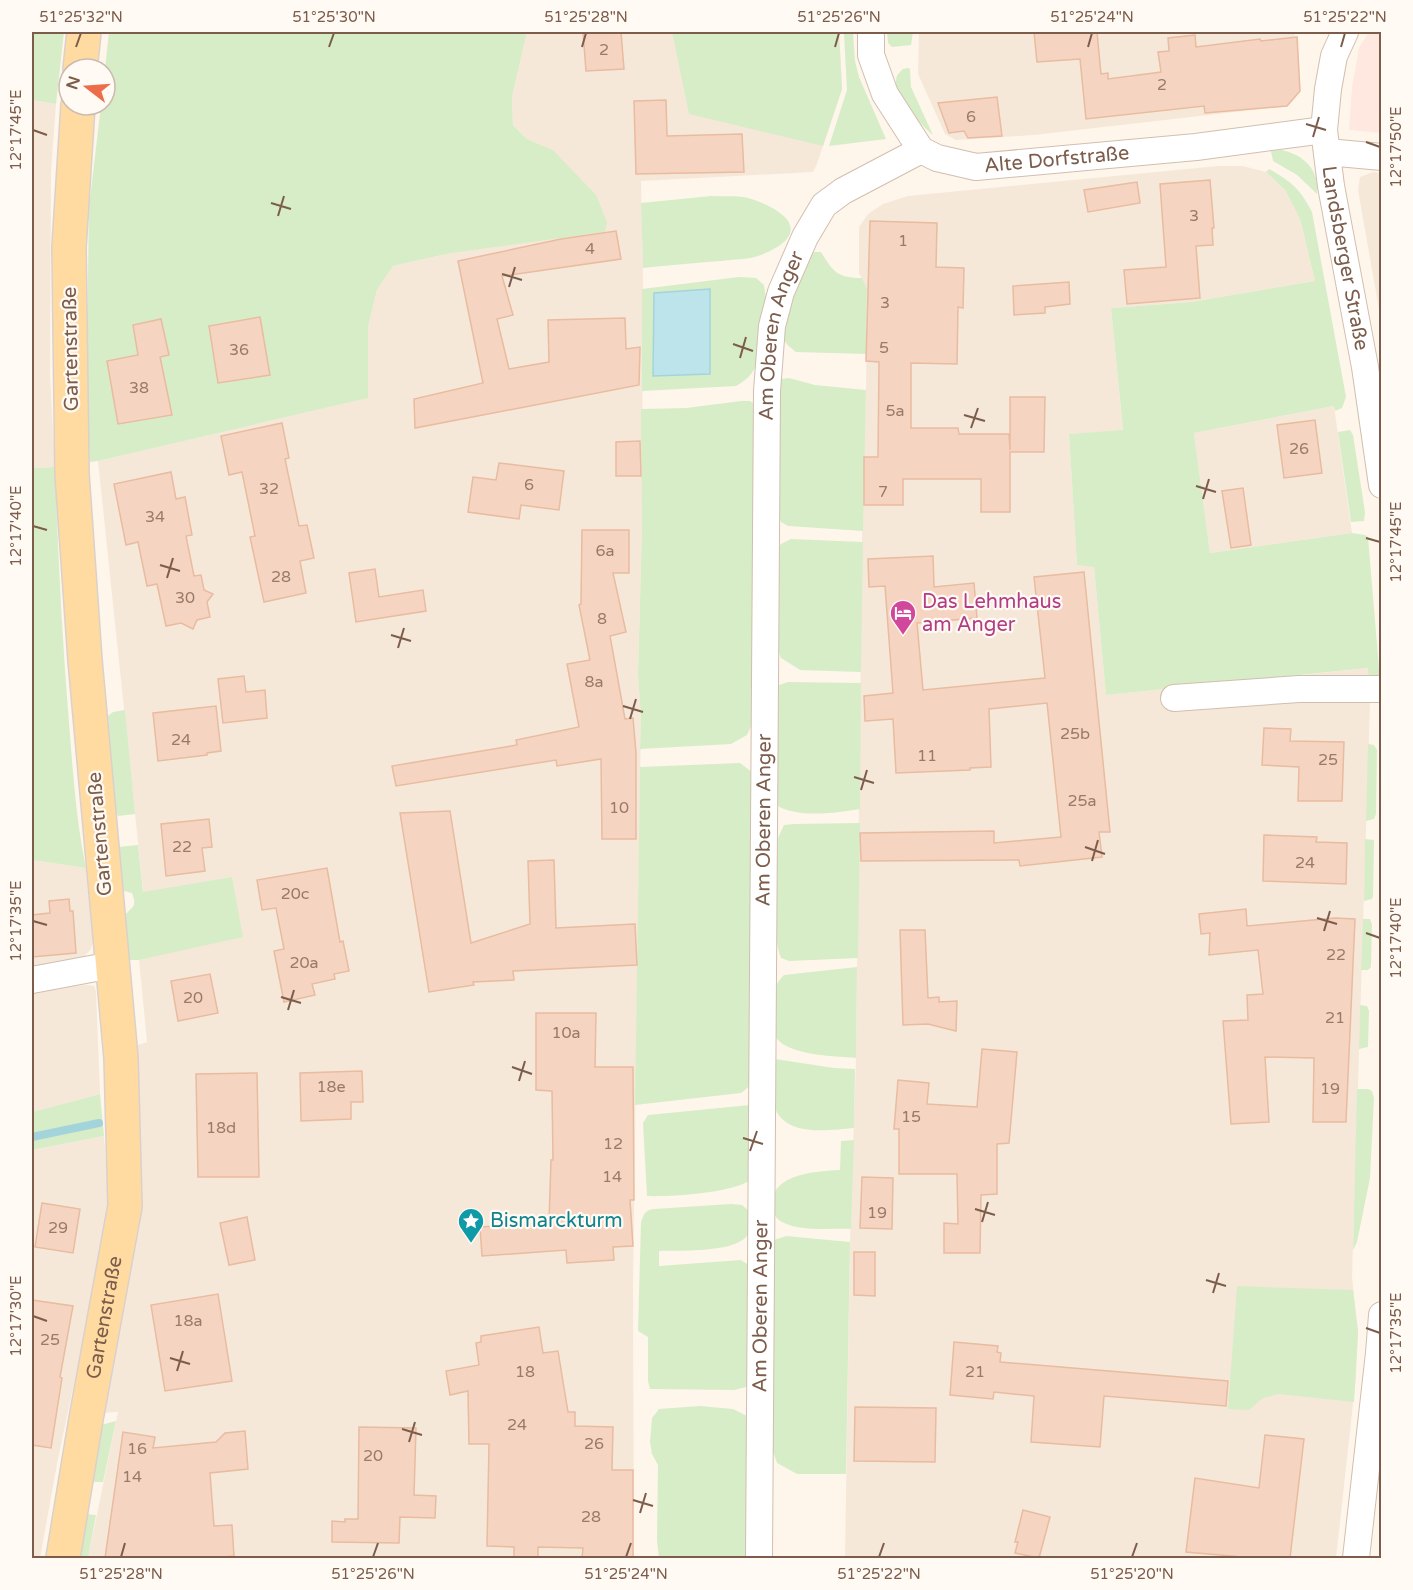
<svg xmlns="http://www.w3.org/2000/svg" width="1413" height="1590" font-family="'Varela Round',sans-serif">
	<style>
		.residential { fill: #f6e8d9 }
		.commercial { fill: #fee8df }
		.green { fill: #d7edc7 }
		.water { fill: #bde4ea; stroke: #a3d4dc; stroke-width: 1.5 }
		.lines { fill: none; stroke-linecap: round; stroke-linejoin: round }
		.stream { stroke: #a3d4dc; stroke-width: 8 }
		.building { fill: #f5d5c1; stroke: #e9bba0; stroke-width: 1.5 }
		.minor-casing { stroke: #d2beaf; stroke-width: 28 }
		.major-casing { stroke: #dad1cd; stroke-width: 36 }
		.minor { stroke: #fff; stroke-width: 26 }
		.major { stroke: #ffdba1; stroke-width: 33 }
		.ticks { fill: none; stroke: #7c5c4b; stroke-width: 2 }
		.labels { text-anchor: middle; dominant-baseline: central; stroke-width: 4.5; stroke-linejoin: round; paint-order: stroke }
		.number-label { font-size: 16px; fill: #9a7a68 }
		.street-label { font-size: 20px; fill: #7c5c4b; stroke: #fffaf3 }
		.hotel-label { font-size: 20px; fill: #b23c85; stroke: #fffaf3; text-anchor: start }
		.culture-label { font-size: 20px; fill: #0d838f; stroke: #fffaf3; text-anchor: start }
		.neatline { fill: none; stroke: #7c5c4b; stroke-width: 2 }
		.ticks-label { font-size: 15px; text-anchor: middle; fill: #7c5c4b }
	</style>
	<rect width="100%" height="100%" fill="#fef6eb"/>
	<path class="residential" d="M527 32H839L842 89 817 164 813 172 641 181 643 268 642 526 638 675 641 719 633 1286 634 1558H88L118 1412 100 1413 139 1230 141 1206 134 1046 147 1042 139 960 150 957 98 461 367 398 368 327 377 290 393 266 451 253 553 150 527 139 513 125 512 97Z
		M919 32H1295V36H1298L1300 92 1287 106 1034 135 956 140 945 134 918 74Z
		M32 100 56 104 51 172 50 375 55 467 32 468Z
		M1218 166H1243L1266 172 1285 190 1300 219 1315 281 1191 302 1111 308 1123 431 1069 434 1077 565 1094 566 1106 695 1369 668 1370 703 1352 1277 1358 1332 1356 1377 1336 1558H845L850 1242 856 1058 863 456 866 390 867 288 859 273V227L868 214 883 204 908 196Z
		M1373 172 1381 173V321L1358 190 1360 177Z
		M1334 406 1352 533 1210 553 1194 433Z
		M32 860 86 868 93 941 91 949 80 961 32 973Z
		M88 985 94 986 96 991 100 1094 32 1112V988Z
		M104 1136 109 1204 106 1232 58 1459 40 1558H32V1150Z"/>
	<path class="commercial" d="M1369 32H1381V133L1349 130 1352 87 1359 48Z"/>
	<path class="green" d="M32 32H64L56 104 32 100Z
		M109 32H527L512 97 513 125 527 139 553 150 596 195 607 222 605 232 451 253 393 266 377 290 368 327V398L98 461 90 462 86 411 89 207 101 105H105V69Z
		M672 32H839L842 89 823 146 689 114Z
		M887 32H913L911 45 892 47 888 43Z
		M853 33 855 61 859 77 886 139 829 146 847 90 844 34Z
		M908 68 910 69 911 87 933 135C921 125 895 97 896 81 896 75 899 73 903 69Z
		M1281 150C1303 154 1320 170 1317 194L1297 175 1273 161 1271 151Z
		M1269 169C1292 182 1300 189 1312 212L1346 397 1342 408 1335 411 1334 406 1194 433 1210 553 1352 533 1365 535 1368 537 1380 680 1369 683 1368 668 1106 695 1094 567 1077 565 1069 434 1123 430 1111 308 1191 302 1315 281 1300 219 1285 190 1266 172Z
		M711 196C722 197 736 195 748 198 791 211 813 236 758 256 747 260 733 259 721 261 695 263 669 265 643 268L641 203Z
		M815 252H821C833 272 838 278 862 278L867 288 866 354 796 352C790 347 785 344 783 337 780 324 801 270 806 254Z
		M739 277 756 278 764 285 766 299 758 360C754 373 748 379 736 386L642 391V289Z
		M789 378 815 385 866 390 863 531 788 526 781 522 778 516V382L782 379Z
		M741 401H750L754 404V720L747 735 731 744 640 749 641 719 638 675 642 526 641 409 686 408Z
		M1350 430 1353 435 1365 512 1364 521 1351 522 1338 432Z
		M55 467C58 553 62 638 69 723 73 772 76 820 86 868L32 860V468Z
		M791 539 863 542 861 672 800 670 781 658 776 645 777 549 781 544Z
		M788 682 861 683 860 809C838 813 797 818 778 806L776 799 775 695 779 685Z
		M125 710 135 814 118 816 115 810 108 716 113 712Z
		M1368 744 1374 745 1377 750 1376 814 1374 819 1366 821Z
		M740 763 752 772 751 1085 741 1093 635 1105 640 767Z
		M860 823 858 958 789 961 781 958C771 934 777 867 778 838L784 825 794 824Z
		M1365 839 1374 840V843L1373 896 1372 899 1364 901Z
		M138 845 143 892 232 877 243 937 139 960H130L124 917C131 906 138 909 132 893L124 891 122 888 118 847Z
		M1363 919H1370L1372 924 1371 967 1368 970H1361Z
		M857 967 856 1058C836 1056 781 1056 774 1033 773 1026 774 1017 773 1009 773 994 773 986 784 975Z
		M1360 1005 1367 1006 1369 1011 1368 1047 1359 1049Z
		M775 1059 834 1068 855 1069 854 1128C830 1130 785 1138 774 1106 771 1096 774 1071 775 1059Z
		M1357 1089H1368L1372 1091 1374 1098 1370 1178 1357 1242 1353 1250Z
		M100 1094 104 1136 32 1150V1112Z
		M750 1105 752 1179C735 1193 670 1197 647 1196L643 1123 648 1115Z
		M854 1140 851 1229C829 1228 802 1232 782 1222 775 1218 774 1214 773 1207 768 1174 817 1171 840 1170L841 1141Z
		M731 1204 742 1205 750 1212C750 1217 751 1226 750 1231 742 1254 680 1250 659 1251V1266L741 1260 750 1266V1383L746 1387 734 1390 650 1389 648 1381V1337L638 1331 641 1222C644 1214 645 1210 654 1209Z
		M786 1236 850 1242 846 1474H797L777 1463 771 1445 772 1244 774 1240Z
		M1237 1286 1353 1290 1358 1332 1354 1402 1279 1394 1263 1398 1249 1410 1228 1409Z
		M700 1406 733 1409 747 1416 751 1558H659L657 1541 658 1465 652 1454 650 1442 652 1418 659 1409Z
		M116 1421 103 1482H91L101 1425Z
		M86 1514 96 1515 88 1558H75Z"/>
	<path class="water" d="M710 289V374L653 376 654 293Z"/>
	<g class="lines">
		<path class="stream" d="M32 1137 99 1123"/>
	</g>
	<path class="building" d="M583 32H621L624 69 586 71Z
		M1034 32H1097L1101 74 1108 73V79L1161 72 1158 52 1169 51 1168 38 1195 35 1196 47 1260 39 1261 41 1297 37 1300 91 1287 106 1205 113 1204 106 1086 119 1080 59 1037 62Z
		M997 97 1002 136 968 138 964 131 949 133 938 103Z
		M666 100 667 136 742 134 744 172 636 174 634 101Z
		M1210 180 1214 228H1212L1213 245 1196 246 1200 298 1127 304 1124 270 1166 267 1160 184Z
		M1137 182 1140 203 1088 212 1084 190Z
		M870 221 937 223 936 267 964 268 963 308 958 307 957 364 911 363V428H958L959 434H1009L1010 450V397H1045L1044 452H1010V512H981V479H903V505H864V457H878L879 362 866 361Z
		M616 231 621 259 502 276 513 315 497 319 509 369 549 362 548 320 625 318 626 349 640 347 639 385 415 428 414 399 483 383 458 261 561 239Z
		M1069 282 1070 304 1045 307V313L1014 315 1013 286Z
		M260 317 270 375 218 383 209 326Z
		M161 319 169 355 160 357 172 415 118 424 107 361 138 355 133 325Z
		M1315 420 1322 473 1284 478 1277 425Z
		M282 423 289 458 285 459 299 526 307 525 314 558 300 561 306 593 264 602 250 537 255 536 242 472 229 475 221 436Z
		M640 441 641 476H616V442Z
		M499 463 564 471 559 510 521 505 519 519 468 512 473 477 496 480Z
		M171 472 176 499 185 497 192 535 186 536 194 576 201 575 204 590 213 594 207 602 210 617 197 620 193 629 181 623 166 626 157 584 147 586 138 542 126 545 114 484Z
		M1243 488 1251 545 1231 548 1222 491Z
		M582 530H629V573H613L626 632 610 636 625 719 633 718 636 753V839H602L601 759 557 766 556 760 396 786 392 766 517 745 516 740 579 727 567 664 590 660 579 605 581 604Z
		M933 556 934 587 974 583 977 618 917 623 923 690 1045 678 1034 577 1084 572 1110 832H1099L1102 857 1020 866 1019 860 861 861 860 833 994 831V843L1061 837 1047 703 989 709 991 767 970 768V770L896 773 893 719 865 721 864 696 893 693 885 586 869 587 868 559Z
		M375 569 379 597 423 590 426 611 356 622 349 573Z
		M244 676 246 692 265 690 267 718 223 723 218 679Z
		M216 706 221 751 207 753V755L158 761 153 713Z
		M1264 728 1291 729 1290 741 1344 742 1342 801H1298L1299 767 1262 765Z
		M450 811 471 943 530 924 528 861 554 860 556 928 635 924 637 965 513 971 514 980 473 982 474 985 429 992 400 813Z
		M209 819 212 847 202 848 205 871 166 876 161 824Z
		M1264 835 1317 837 1316 842 1347 843 1346 884 1263 881Z
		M327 868 340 942 343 941 349 971 334 974 335 979 312 984 315 995 284 1002 274 951 284 949 276 908 262 910 257 880Z
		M69 899 70 911H73L76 953 32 957V915L50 913 49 901Z
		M1246 909 1247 926 1335 918 1355 919 1346 1122H1313L1314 1058 1265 1057 1269 1122 1231 1124 1223 1021 1248 1020 1247 995 1263 994 1258 950 1209 955 1210 933 1201 934 1199 914Z
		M900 930H925L928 998 939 997V1002L957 1001 956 1031 928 1024 903 1025Z
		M210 974 218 1013 178 1021 171 981Z
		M536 1013H596L595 1067H633L634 1200H630L633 1246 613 1247 614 1260 567 1263 566 1250 482 1256 480 1227 549 1223 551 1160H553L552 1091 536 1090Z
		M982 1049 1017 1052 1009 1143 997 1144V1194L981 1195 980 1253H944V1223L958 1224 957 1174H899V1129H894L898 1080 929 1083 927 1104 977 1107Z
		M362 1071 363 1102H351V1119L301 1121 300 1073Z
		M257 1073 259 1177H198L196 1074Z
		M862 1177 893 1178 892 1229 860 1228Z
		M42 1203 80 1209 73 1253 35 1247Z
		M247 1217 255 1260 229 1265 220 1223Z
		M854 1252H875V1296L854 1295Z
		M218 1294 232 1381 165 1391 151 1305Z
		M32 1300 73 1306 60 1377 62 1378 51 1448 32 1445Z
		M539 1327 543 1353 558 1351 568 1412H575V1426L613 1427 612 1470H633V1558H582L583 1548 538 1547V1558H514V1547L487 1546 489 1444H469L468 1391 450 1395 446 1371 479 1365 476 1343 481 1342V1336Z
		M954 1342 998 1346 997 1352 1001 1353 1000 1362 1228 1381 1226 1406 1104 1396 1100 1447 1031 1442 1034 1396 994 1392 993 1399 950 1395Z
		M855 1407 936 1408 935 1462 854 1461Z
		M359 1427 416 1428 414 1495 436 1496 435 1518 400 1517 399 1543 332 1542V1521L345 1522V1519H358Z
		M245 1431 248 1469 210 1473 214 1526 232 1525 234 1556 212 1558H105L123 1432 155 1437 153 1448 216 1442 225 1433Z
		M1265 1435 1304 1439 1290 1558H1254L1186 1552 1195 1478 1259 1488Z
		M1023 1510 1050 1517 1039 1558 1015 1553 1018 1542H1015Z"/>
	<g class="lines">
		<g class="minor-casing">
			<g id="minor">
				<path id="s1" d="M871 32V55L885 94 921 150 937 158 976 167 1196 147 1324 130"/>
				<path id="s2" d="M1345 32 1334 56 1328 89 1324 130 1331 186 1365 367 1382 485"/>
				<path d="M1327 152 1382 157"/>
				<path d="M1174 698 1299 689H1382"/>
				<path d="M32 980 112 965"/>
				<path id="s3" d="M759 1558 767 391 772 326 781 292 805 237 824 205 843 191 921 150"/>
				<path d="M1356 1558 1379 1353 1382 1315"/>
			</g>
		</g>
		<g class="major-casing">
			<g id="major">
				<path d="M80 69 84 32"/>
				<path id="s4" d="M63 1558 86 1419 125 1206 121 1058 85 660 72 474 69 247 78 105"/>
			</g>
		</g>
		<use href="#minor" class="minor"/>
		<use href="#major" class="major"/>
	</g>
	<path class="ticks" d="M76 47 81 33M329 47 334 33M582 47 586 33M835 47 839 33M1088 47 1092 33M1341 47 1345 33M1306 124 1326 130M33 130 47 135M1313 137 1319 117M1366 142 1380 147M271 203 291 209M278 216 284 196M502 274 522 280M509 287 515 267M733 344 753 351M740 358 746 337M964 415 985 421M971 428 978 408M1196 486 1216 492M1203 499 1209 479M33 526 47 530M1366 538 1380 542M160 565 180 571M167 578 173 558M391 635 411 641M398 648 404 628M623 706 643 712M630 719 636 699M854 777 874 783M861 790 867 770M1085 847 1105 854M1092 861 1098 840M1317 918 1337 924M33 921 47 925M1324 931 1330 911M1366 933 1380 938M281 997 301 1003M288 1010 294 990M512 1067 532 1074M519 1081 525 1061M743 1138 763 1144M750 1151 757 1131M975 1209 995 1215M982 1222 988 1202M1206 1280 1226 1286M1213 1293 1219 1273M33 1316 47 1321M1366 1328 1380 1333M170 1358 190 1364M177 1371 183 1351M402 1429 422 1435M409 1442 415 1422M633 1500 653 1506M640 1513 646 1493M121 1557 125 1543M373 1557 378 1543M626 1557 631 1543M879 1557 884 1543M1132 1557 1137 1543"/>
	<defs>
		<g id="hotel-pin" transform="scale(1.35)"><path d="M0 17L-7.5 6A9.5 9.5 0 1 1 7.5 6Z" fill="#d1479c" stroke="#fffaf3"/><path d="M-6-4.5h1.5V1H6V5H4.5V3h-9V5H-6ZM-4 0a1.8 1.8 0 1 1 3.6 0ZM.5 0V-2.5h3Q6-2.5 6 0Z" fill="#fff"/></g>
		<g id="sight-pin" transform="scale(1.35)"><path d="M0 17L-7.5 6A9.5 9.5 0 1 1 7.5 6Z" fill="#0f9aa8" stroke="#fffaf3"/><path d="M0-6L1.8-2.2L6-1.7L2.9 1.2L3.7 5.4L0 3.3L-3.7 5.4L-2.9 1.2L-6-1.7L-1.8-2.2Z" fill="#fff"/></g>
	</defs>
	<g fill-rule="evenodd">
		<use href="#hotel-pin" x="903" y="613"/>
		<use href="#sight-pin" x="471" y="1221"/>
	</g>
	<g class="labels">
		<g class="number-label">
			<text x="604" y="50">2</text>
			<text x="1162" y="85">2</text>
			<text x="971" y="117">6</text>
			<text x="1194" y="216">3</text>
			<text x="903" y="241">1</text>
			<text x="590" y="249">4</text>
			<text x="885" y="303">3</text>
			<text x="884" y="348">5</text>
			<text x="239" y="350">36</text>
			<text x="139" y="388">38</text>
			<text x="895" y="411">5a</text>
			<text x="1299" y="449">26</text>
			<text x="529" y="485">6</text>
			<text x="269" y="489">32</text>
			<text x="883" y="492">7</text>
			<text x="155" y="517">34</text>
			<text x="605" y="551">6a</text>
			<text x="281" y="577">28</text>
			<text x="185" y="598">30</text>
			<text x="602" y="619">8</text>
			<text x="594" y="682">8a</text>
			<text x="1075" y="734">25b</text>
			<text x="181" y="740">24</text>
			<text x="927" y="756">11</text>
			<text x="1328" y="760">25</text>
			<text x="1082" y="801">25a</text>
			<text x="619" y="808">10</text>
			<text x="182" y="847">22</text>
			<text x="1305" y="863">24</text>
			<text x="295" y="894">20c</text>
			<text x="1336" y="955">22</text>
			<text x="304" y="963">20a</text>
			<text x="193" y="998">20</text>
			<text x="1335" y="1018">21</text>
			<text x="566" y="1033">10a</text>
			<text x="331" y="1087">18e</text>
			<text x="1330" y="1089">19</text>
			<text x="911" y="1117">15</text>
			<text x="221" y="1128">18d</text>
			<text x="613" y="1144">12</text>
			<text x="612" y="1177">14</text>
			<text x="877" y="1213">19</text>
			<text x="58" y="1228">29</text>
			<text x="188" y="1321">18a</text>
			<text x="50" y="1340">25</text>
			<text x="525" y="1372">18</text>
			<text x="975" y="1372">21</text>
			<text x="517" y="1425">24</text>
			<text x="594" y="1444">26</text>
			<text x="137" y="1449">16</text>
			<text x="373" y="1456">20</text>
			<text x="132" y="1477">14</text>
			<text x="591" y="1517">28</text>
		</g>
		<g class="street-label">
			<text stroke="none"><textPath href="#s1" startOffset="270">Alte Dorfstraße</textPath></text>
			<text stroke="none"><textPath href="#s2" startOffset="231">Landsberger Straße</textPath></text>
			<text stroke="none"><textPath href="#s3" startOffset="1224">Am Oberen Anger</textPath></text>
			<text transform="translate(71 349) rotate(-91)">Gartenstraße</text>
			<text stroke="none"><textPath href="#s3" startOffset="738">Am Oberen Anger</textPath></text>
			<text transform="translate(100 834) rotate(-95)">Gartenstraße</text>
			<text stroke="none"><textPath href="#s3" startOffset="252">Am Oberen Anger</textPath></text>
			<text stroke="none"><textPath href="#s4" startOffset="244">Gartenstraße</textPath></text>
		</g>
		<g class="hotel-label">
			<text x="922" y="602">Das Lehmhaus<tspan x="922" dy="23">am Anger</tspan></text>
		</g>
		<g class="culture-label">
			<text x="490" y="1221">Bismarckturm</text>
		</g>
	</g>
	<rect width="1413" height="1590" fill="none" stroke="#fffaf3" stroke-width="66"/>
	<g transform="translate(87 87) rotate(287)"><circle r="28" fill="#fffaf3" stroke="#cbbbb0" stroke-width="1.5"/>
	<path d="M0-4.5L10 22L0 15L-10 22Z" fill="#ed6d4a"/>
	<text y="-9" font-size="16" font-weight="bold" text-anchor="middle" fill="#7c5c4b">N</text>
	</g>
	<rect x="33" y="33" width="1347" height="1524" class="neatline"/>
	<g class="ticks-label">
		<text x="81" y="22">51°25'32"N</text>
		<text x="334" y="22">51°25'30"N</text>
		<text x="586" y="22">51°25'28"N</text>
		<text x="839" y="22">51°25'26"N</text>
		<text x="1092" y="22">51°25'24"N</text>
		<text x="1345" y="22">51°25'22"N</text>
		<text transform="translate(16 130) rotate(-90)" y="5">12°17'45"E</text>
		<text transform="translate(1396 147) rotate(-90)" y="5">12°17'50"E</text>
		<text transform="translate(16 526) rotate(-90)" y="5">12°17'40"E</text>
		<text transform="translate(1396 542) rotate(-90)" y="5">12°17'45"E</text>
		<text transform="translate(16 921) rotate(-90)" y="5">12°17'35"E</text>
		<text transform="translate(1396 938) rotate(-90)" y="5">12°17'40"E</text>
		<text transform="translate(16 1316) rotate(-90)" y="5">12°17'30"E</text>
		<text transform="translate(1396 1333) rotate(-90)" y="5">12°17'35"E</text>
		<text x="121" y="1579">51°25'28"N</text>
		<text x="373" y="1579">51°25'26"N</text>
		<text x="626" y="1579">51°25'24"N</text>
		<text x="879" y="1579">51°25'22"N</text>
		<text x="1132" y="1579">51°25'20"N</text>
	</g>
</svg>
